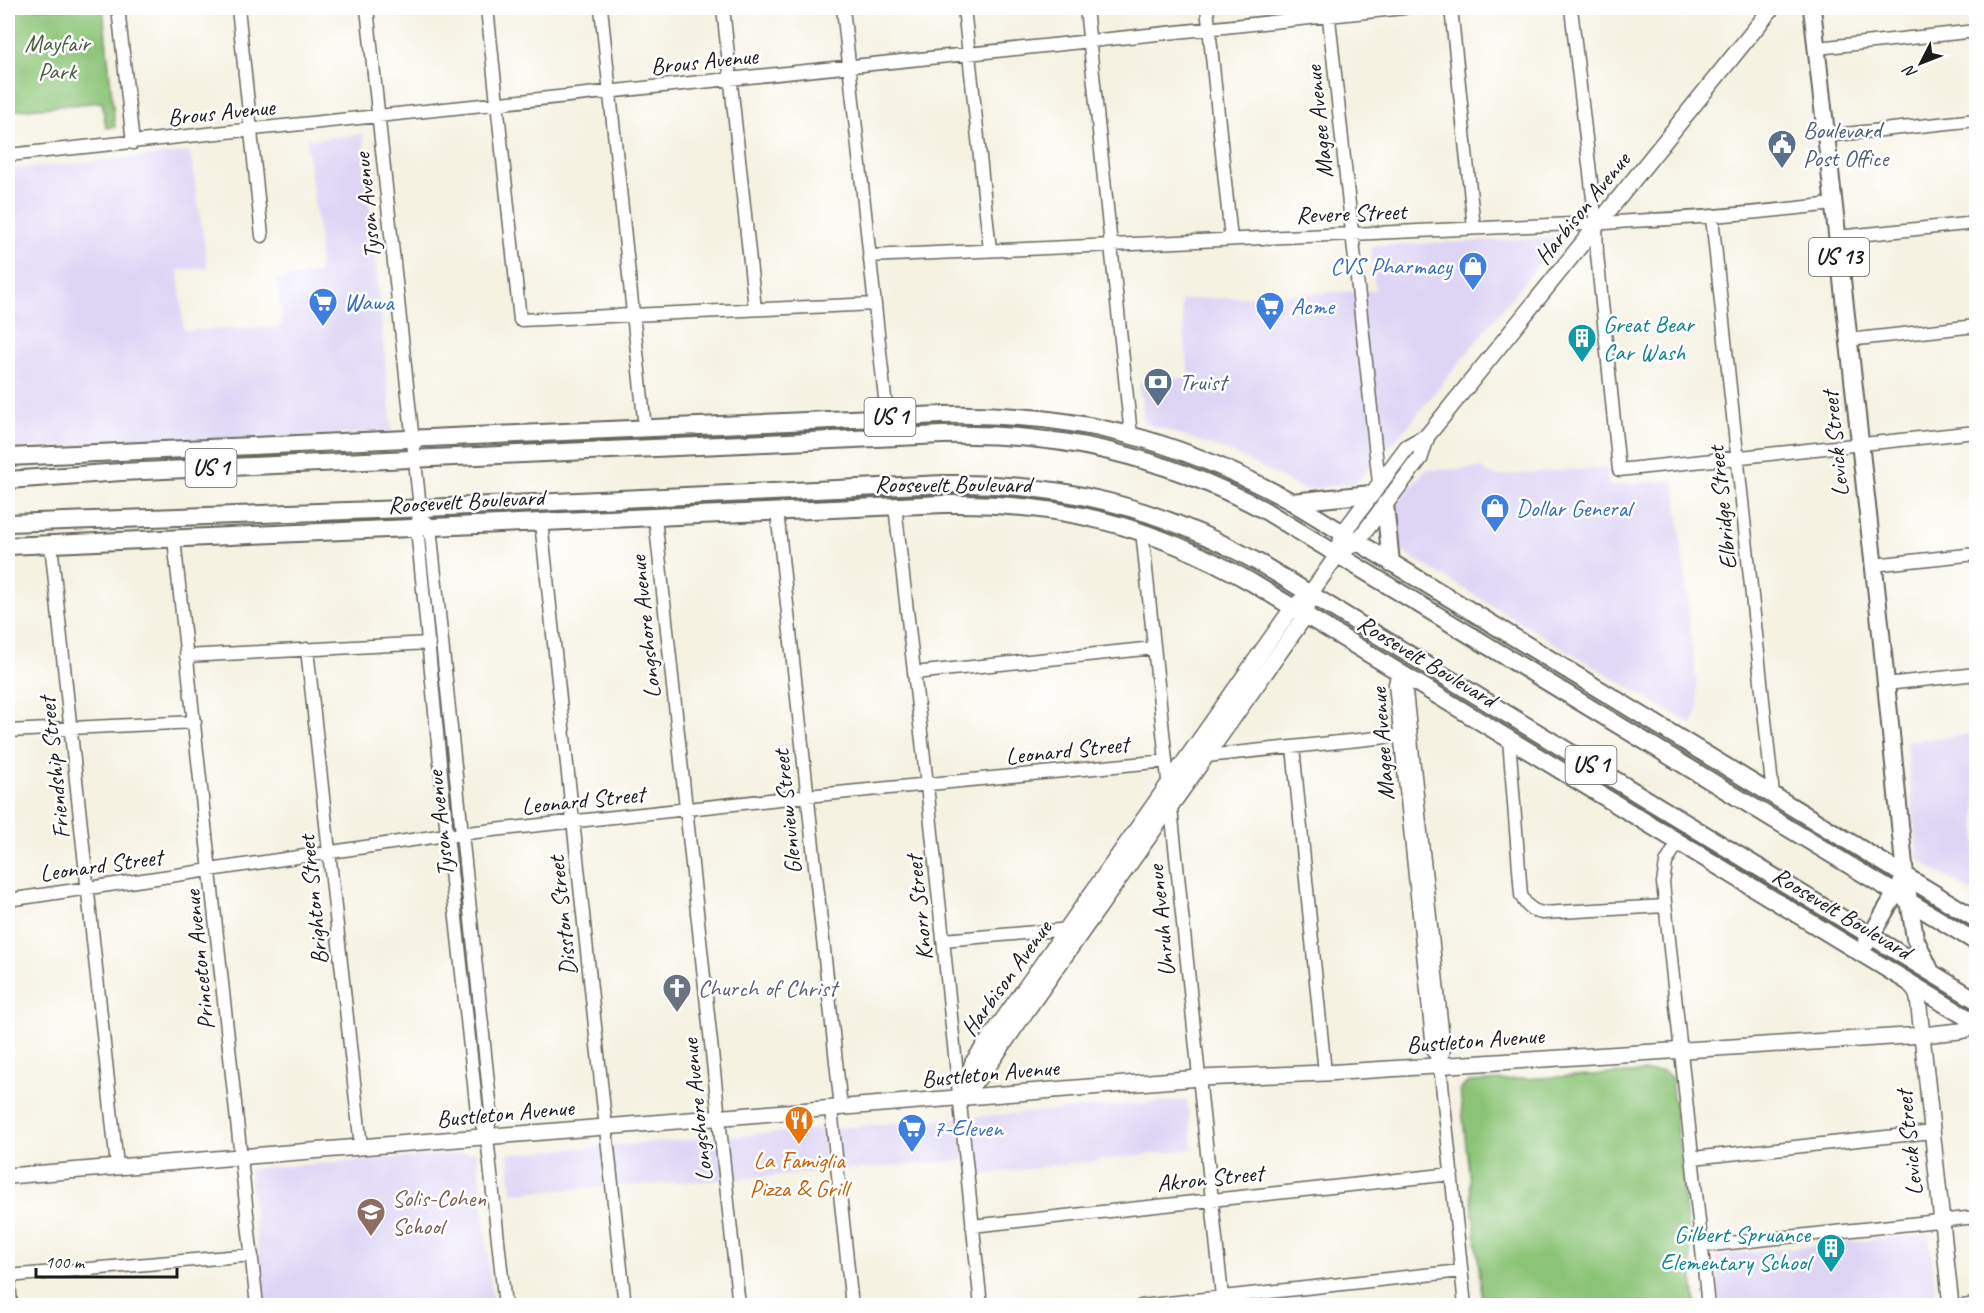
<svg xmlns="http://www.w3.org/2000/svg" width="1984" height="1313" font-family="Caveat,sans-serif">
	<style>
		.built { fill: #ded5f5 }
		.green { fill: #8cc477; stroke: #54704a; stroke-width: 1.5 }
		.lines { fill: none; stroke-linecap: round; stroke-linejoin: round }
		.minor-casing { stroke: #686761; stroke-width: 15 }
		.major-casing { stroke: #686761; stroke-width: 18 }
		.highway-casing { stroke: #686761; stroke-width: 20 }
		.minor { stroke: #fff; stroke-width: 12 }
		.major { stroke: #fff; stroke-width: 15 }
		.highway { stroke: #fff; stroke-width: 16 }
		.labels { text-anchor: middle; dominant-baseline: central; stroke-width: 5; stroke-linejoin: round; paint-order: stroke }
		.shield { fill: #fff; stroke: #606060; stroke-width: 1.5 }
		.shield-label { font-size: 22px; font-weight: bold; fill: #1c1c1c }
		.park-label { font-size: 24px; fill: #495f40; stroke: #fff }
		.street-label { font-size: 24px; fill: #1c1c1c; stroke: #fff }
		.service-label { font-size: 24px; fill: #4e5e75; stroke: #fff; text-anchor: start }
		.shop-label { font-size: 24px; fill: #366cbe; stroke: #fff; text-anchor: start }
		.culture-label { font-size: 24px; fill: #0d838f; stroke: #fff; text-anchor: start }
		.worship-label { font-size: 24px; fill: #5b616d; stroke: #fff; text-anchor: start }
		.food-label { font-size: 24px; fill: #c56008; stroke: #fff }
		.education-label { font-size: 24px; fill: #785e54; stroke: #fff; text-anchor: start }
	</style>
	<rect width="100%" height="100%" fill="#fff"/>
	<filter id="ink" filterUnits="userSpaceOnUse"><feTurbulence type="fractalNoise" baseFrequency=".0167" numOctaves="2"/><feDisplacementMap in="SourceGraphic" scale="12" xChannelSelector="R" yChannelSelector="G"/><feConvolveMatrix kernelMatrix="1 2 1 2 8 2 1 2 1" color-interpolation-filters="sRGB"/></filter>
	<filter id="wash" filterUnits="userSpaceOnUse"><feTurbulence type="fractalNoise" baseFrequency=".008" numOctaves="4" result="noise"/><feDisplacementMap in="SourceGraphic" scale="24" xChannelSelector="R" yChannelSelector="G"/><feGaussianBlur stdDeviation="1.35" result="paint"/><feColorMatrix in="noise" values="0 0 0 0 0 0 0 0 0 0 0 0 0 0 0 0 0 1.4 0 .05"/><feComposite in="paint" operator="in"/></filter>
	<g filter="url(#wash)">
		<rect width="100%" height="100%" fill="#f5f2e2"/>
		<path class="built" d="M363 134 392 432 14 449V439H8V170L190 152 208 268 178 270 184 330 278 328 282 321 277 279 319 274V237L306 140Z
			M1553 238 1554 245 1408 426 1355 483 1304 490 1237 455 1144 422 1139 383 1189 377 1181 300 1375 290 1371 246Z
			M1607 467 1609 485 1675 480 1699 708 1692 725 1401 551 1397 509 1398 503 1425 470 1480 468 1494 476Z
			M1976 734V895L1918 860 1906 741Z
			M1187 1100 1193 1149 979 1175 977 1159 737 1179 512 1193 508 1154Z
			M477 1152 493 1305H264L249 1169Z
			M1929 1234 1937 1305H1720L1715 1256Z"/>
		<path class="green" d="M8 8H103L115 127 106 128 102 102 8 111Z
			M1663 1071 1671 1077 1696 1305H1483L1460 1090 1468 1082Z"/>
	</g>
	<g filter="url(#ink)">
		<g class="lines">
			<g class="minor-casing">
				<path id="minor" d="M118 8 133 143
					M238 8 262 236
					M367 8 420 508 417 528 447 835 477 1112 487 1137 505 1306
					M487 8 520 320 875 304
					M601 8 645 428
					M723 8 755 309
					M843 8 887 417
					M964 8 990 250
					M1086 8 1131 435
					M1207 8 1231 239
					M1451 8 1474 228
					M1571 8 1596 225 1597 254 1619 470 1976 432
					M1328 9 1379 483
					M1817 48 1976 31
					M1826 136 1976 120
					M8 155 1404 8
					M1712 217 1773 795
					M1837 237 1976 223
					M869 256 1573 224C1593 225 1612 222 1632 221 1700 218 1766 212 1833 204
					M1848 340 1976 326
					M895 506 927 785 981 1306
					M777 511 841 1108
					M655 517 739 1306
					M427 522 430 527 491 1111 487 1136
					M541 522 625 1306
					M1142 531 1223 1306
					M174 539 257 1306
					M51 544 117 1166
					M1873 565 1976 554
					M307 649 361 1147
					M186 656 429 643
					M1398 671 1395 684 1433 1049 1440 1065 1465 1306
					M1398 671 1406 691 1444 1049 1440 1065
					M914 673 1154 648
					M1886 684 1976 674
					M8 731 195 722
					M1509 739 1521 895C1525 905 1531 911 1542 913L1665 906
					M1293 747 1325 1073
					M1206 756 1406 735
					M1678 842 1666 863 1663 883 1708 1306
					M8 900 439 836 807 796 1166 761
					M943 940 1071 929
					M831 1109 852 1306
					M1693 1158 1932 1132
					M972 1226 1452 1174
					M1702 1246 1976 1217
					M8 1269 11 1306
					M8 1276 252 1255
					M1141 1306 1461 1271
					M1963 1306 1976 1304"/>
			</g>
			<g class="major-casing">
				<path id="major" d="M1340 545 1343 533 1407 447 1427 436
					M1908 982 1915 990 1918 998 1951 1306
					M966 1091 985 1071C1090 918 1199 767 1306 615L1308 604
					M960 1098 973 1062 1293 607 1310 594 1338 554 1357 542 1420 458 1427 436 1772 8
					M8 1176 1199 1078 1325 1073 1922 1035 1960 1031 1976 1027"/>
			</g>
			<g class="highway-casing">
				<path id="highway" d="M1812 8 1880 623 1905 875 1915 938 1931 972
					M8 457 941 415C1074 412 1176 438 1292 502L1976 919
					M8 480 121 472 942 435C1058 432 1161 455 1264 510L1976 942
					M1292 502 1371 494
					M1385 504 1391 563
					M8 523 404 509 944 484C1060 482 1160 507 1261 564L1976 1000
					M8 546 944 504C1059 502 1151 525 1251 582L1976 1023
					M1866 944 1901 884"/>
			</g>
			<use href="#minor" class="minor"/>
			<use href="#major" class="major"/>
			<use href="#highway" class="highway"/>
		</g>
	</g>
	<defs>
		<g id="civic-pin" transform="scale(1.5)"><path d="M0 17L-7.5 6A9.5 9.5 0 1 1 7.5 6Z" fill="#5c6f8a" stroke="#fff"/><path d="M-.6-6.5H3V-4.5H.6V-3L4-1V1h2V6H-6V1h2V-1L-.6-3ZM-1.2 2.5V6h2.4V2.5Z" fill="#fff"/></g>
		<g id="shop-pin" transform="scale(1.5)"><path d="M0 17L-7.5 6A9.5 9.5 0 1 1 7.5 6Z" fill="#3f7fe0" stroke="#fff"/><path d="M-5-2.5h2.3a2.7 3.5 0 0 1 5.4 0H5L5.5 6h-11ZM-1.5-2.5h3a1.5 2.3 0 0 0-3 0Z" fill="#fff"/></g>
		<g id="supermarket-pin" transform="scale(1.5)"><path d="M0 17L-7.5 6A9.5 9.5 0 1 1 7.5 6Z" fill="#3f7fe0" stroke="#fff"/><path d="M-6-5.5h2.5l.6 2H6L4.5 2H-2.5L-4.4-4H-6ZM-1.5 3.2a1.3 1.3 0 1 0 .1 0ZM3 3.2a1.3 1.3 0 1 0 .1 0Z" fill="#fff"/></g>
		<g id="building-pin" transform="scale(1.5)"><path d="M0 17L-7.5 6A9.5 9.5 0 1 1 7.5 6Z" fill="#0f9aa8" stroke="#fff"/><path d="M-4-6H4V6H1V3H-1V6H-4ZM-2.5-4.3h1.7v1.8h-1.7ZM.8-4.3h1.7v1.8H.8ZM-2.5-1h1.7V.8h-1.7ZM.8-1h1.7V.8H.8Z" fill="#fff"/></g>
		<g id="bank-pin" transform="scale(1.5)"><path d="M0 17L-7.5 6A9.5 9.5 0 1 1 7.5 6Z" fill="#5c6f8a" stroke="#fff"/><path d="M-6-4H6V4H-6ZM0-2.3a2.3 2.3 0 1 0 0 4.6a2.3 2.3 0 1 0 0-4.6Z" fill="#fff"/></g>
		<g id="church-pin" transform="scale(1.5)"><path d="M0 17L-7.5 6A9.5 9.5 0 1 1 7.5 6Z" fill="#6b7280" stroke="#fff"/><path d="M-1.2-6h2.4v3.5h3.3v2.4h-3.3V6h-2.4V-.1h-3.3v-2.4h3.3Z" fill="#fff"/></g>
		<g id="restaurant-pin" transform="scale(1.5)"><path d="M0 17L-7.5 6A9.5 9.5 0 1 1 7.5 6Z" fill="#e8710a" stroke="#fff"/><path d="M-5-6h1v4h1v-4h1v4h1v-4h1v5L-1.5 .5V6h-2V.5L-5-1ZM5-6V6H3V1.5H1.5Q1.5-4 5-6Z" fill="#fff"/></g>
		<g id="school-pin" transform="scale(1.5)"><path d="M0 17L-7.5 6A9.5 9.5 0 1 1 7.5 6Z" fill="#8d6e63" stroke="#fff"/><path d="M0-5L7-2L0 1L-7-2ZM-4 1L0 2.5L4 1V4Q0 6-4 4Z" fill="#fff"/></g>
	</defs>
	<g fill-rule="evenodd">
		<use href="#civic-pin" x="1782" y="144"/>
		<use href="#shop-pin" x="1473" y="266"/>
		<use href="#supermarket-pin" x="323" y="302"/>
		<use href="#supermarket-pin" x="1270" y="306"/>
		<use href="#building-pin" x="1582" y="338"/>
		<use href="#bank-pin" x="1158" y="382"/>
		<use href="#shop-pin" x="1495" y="508"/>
		<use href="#church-pin" x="677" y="988"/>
		<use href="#restaurant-pin" x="799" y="1120"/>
		<use href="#supermarket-pin" x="912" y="1128"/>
		<use href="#school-pin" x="371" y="1212"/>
		<use href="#building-pin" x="1831" y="1248"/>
	</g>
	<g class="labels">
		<g class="shield">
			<rect x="1809" y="238" width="60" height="38" rx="4.5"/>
			<rect x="864.5" y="398" width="51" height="38" rx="4.5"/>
			<rect x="185.5" y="449" width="51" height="38" rx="4.5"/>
			<rect x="1565.5" y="746" width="51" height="38" rx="4.5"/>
		</g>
		<g class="shield-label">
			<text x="1839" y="257">US 13</text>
			<text x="890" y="417">US 1</text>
			<text x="211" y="468">US 1</text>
			<text x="1591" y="765">US 1</text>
		</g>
		<g class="park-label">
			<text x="57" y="43">Mayfair<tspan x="57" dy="28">Park</tspan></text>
		</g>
		<g class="street-label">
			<text transform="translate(704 61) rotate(-6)">Brous Avenue</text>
			<text transform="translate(221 112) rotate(-6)">Brous Avenue</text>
			<text transform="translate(1319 122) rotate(-96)">Magee Avenue</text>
			<text transform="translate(367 206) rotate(-96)">Tyson Avenue</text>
			<text transform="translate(1582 208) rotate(-51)">Harbison Avenue</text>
			<text transform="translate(1351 213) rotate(-2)">Revere Street</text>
			<text transform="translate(1835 444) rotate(-96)">Levick Street</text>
			<text x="953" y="484">Roosevelt Boulevard</text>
			<text transform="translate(466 501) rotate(-3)">Roosevelt Boulevard</text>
			<text transform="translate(1722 508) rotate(-96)">Elbridge Street</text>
			<text transform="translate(645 627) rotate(-96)">Longshore Avenue</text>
			<text transform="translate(1427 661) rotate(31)">Roosevelt Boulevard</text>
			<text transform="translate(1382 744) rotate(-94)">Magee Avenue</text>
			<text transform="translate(1067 750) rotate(-6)">Leonard Street</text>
			<text transform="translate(54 768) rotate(-96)">Friendship Street</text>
			<text transform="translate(583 800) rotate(-6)">Leonard Street</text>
			<text transform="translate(787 812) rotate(-96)">Glenview Street</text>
			<text transform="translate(440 824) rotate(-96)">Tyson Avenue</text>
			<text transform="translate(101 865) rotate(-8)">Leonard Street</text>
			<text transform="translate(313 900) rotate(-96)">Brighton Street</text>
			<text transform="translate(919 908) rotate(-96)">Knorr Street</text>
			<text transform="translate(1842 913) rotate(31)">Roosevelt Boulevard</text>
			<text transform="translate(562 916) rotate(-96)">Disston Street</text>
			<text transform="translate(1161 921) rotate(-96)">Unruh Avenue</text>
			<text transform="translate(199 960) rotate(-96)">Princeton Avenue</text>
			<text transform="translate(1006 978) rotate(-54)">Harbison Avenue</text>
			<text transform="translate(1475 1040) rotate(-4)">Bustleton Avenue</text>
			<text transform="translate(990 1073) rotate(-5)">Bustleton Avenue</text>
			<text transform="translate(697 1110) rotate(-96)">Longshore Avenue</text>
			<text transform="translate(505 1113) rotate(-5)">Bustleton Avenue</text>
			<text transform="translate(1909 1143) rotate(-96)">Levick Street</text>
			<text transform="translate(1210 1178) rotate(-6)">Akron Street</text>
		</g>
		<g class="service-label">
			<text x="1803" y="130">Boulevard<tspan x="1803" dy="28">Post Office</tspan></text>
			<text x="1179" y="382">Truist</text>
		</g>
		<g class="shop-label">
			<text x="1452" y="266" text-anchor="end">CVS Pharmacy</text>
			<text x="344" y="302">Wawa</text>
			<text x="1291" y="306">Acme</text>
			<text x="1516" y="508">Dollar General</text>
			<text x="933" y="1128">7-Eleven</text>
		</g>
		<g class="culture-label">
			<text x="1603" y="324">Great Bear<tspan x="1603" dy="28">Car Wash</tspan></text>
			<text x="1810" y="1234" text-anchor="end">Gilbert Spruance<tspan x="1810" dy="28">Elementary School</tspan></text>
		</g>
		<g class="worship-label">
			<text x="698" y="988">Church of Christ</text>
		</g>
		<g class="food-label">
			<text x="799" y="1160">La Famiglia<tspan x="799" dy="28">Pizza &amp; Grill</tspan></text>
		</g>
		<g class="education-label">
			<text x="392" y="1198">Solis-Cohen<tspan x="392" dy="28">School</tspan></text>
		</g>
	</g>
	<rect width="1984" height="1313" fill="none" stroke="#fff" stroke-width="30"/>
	<g transform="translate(1921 63) rotate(228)" stroke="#ffffff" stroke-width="4.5" paint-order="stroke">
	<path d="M0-4.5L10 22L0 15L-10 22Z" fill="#1c1c1c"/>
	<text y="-9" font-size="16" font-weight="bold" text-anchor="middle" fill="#1c1c1c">N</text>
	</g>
	<path d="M36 1268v9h141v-9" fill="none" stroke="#1c1c1c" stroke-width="3"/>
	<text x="45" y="1268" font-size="18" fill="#1c1c1c" stroke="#ffffff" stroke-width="4.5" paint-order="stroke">100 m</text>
</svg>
